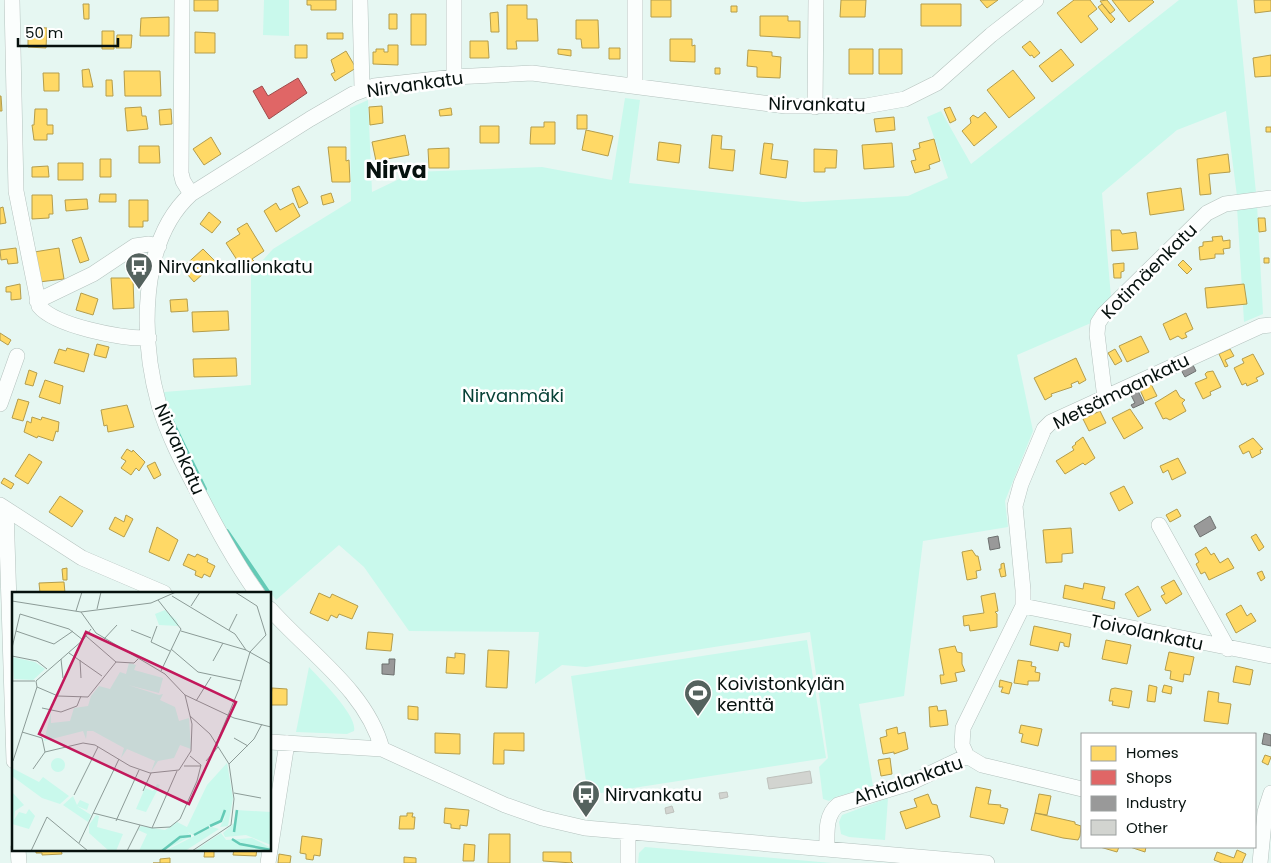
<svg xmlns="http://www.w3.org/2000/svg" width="1271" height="863" font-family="Poppins,sans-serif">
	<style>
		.green { fill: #c9f9ec }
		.homes { fill: #ffd966; stroke: #b49d4c }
		.shops { fill: #e06666; stroke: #9f4c4c }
		.industry { fill: #999; stroke: #6d706f }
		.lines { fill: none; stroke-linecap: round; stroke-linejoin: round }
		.stream { stroke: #64cab6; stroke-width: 4 }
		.building { fill: #d2d4d0; stroke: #bec1bc }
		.minor-casing { stroke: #b4c2be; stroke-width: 16 }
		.minor { stroke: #fbfefd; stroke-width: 15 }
		.labels { text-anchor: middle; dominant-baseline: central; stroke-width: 5; stroke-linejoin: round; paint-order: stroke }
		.street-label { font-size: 18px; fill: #06110e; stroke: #fff }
		.poi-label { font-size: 18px; fill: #06110e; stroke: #fff; text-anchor: start }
		.park-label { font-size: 18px; fill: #074237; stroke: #fff }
		.district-label { font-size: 22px; font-weight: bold; fill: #06110e; stroke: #fff }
		.inset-river { fill: none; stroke: #64cab6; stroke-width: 2.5 }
		.inset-road { fill: none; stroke: #8c9b97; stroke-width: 1 }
		.view { fill: #c2185b; fill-opacity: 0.15; stroke: #c2185b; stroke-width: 2.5 }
		.inset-edge { fill: none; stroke: #06110e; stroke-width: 2.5 }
	</style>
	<rect width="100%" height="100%" fill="#e6f7f2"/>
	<path class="green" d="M264 0H289V36L263 35Z
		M1179 0H1237L1256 193 1237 196 1226 111 1177 130 1102 193 1111 297 1093 317 1091 323 1017 355 1033 431 1005 501 1008 527 923 541 904 696 859 704 873 786 836 797 829 801 823 799 819 767 828 758 810 632 586 667 562 665 535 684 539 632 409 631 364 567 339 545 276 600 224 529 171 424 164 392 251 385V273L273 249 351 201 350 108 368 100 372 192 414 172 542 167 612 180 625 98 640 100 629 183 803 202 908 196 948 178 927 117 941 111 971 164Z
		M1257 204 1263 314 1244 322 1237 207Z
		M807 640 826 758 588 795 571 676Z
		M309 667C320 679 358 716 354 731L347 734 296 732Z
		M888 798 885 840 849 837 841 834 839 822 842 815Z
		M645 847 832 863H638L639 853Z"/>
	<path class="homes" d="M194 0H218V11H194Z
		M307 0H336V10H311V5H307Z
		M651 0H671V17H651Z
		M841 0H866L865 17H840Z
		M980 0H998L987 8Z
		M1074 0H1090L1097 9 1088 16 1098 29 1081 43 1057 13Z
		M1107 0 1115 10 1110 14 1100 1Z
		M1112 0H1152L1154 2 1129 22Z
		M1254 0H1271V11L1255 13Z
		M83 4H89V19H84Z
		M921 4H961V26H921Z
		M1102 4 1115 19 1111 23 1098 7Z
		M507 5H527V19H537L538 41H516L517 49H507Z
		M731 6H737V12H731Z
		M498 12 499 32H491L490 13Z
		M389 14H397V29H389Z
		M411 14H426V45H411Z
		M760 16H788V21H800V38L760 36Z
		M169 17V36H140L141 18Z
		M576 20H598L599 48H582L581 39H576Z
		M28 27 47 28 46 48 28 47Z
		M102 31H114V49H102Z
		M195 32 215 33V53H195Z
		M327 33H343V39H327Z
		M117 35H132L131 48H116Z
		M670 39H692V46L695 45V62L670 61Z
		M470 41H488L489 58H470Z
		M1030 41 1040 53 1034 58 1032 55 1030 56 1022 47Z
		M295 45H307V58H295Z
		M388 45H398V65L373 64V52H376V49H384V52H388Z
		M609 48H620V59H609Z
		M558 49 571 50V56L558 54Z
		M849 49H873V74H849Z
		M879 49H902V74H879Z
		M1061 49 1074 65 1052 82 1039 66Z
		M748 50 772 52V56L781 57 780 78 757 77V67L747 66Z
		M346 51 356 68 335 81 331 74 335 72 331 60Z
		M1271 55V76L1255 77 1253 58Z
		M715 68H720V74H715Z
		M89 69 93 87H83L82 70Z
		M1013 70 1035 98 1009 118 987 90Z
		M124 71H160L161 96H125Z
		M43 73H59V91H44Z
		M106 80H112L113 96H106Z
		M0 96H1L2 111H0Z
		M382 106 383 123 370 125 369 107Z
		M141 107 142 116H146L148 129 127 131 125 108Z
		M950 107 956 120 950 123 944 109Z
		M451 108 452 115 440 116 439 110Z
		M35 109H47V125H53V134H47V140H34L32 125H34Z
		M171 109 172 124 160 125 159 110Z
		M985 112 997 127 974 146 962 131 971 123 970 118 973 115 978 118Z
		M577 115H587V129H577Z
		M894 117 895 130 876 132 874 119Z
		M544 122H555V144H530L531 127H544Z
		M480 126H499V143H480Z
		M1266 127H1271V132H1266Z
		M586 130 613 136 608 156 582 150Z
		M405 135 409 155 376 161 372 142Z
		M712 135 722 136 721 149 735 150 733 171 709 168Z
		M211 137 221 154 204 165 193 149Z
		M934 139 940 161 929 165 930 169 915 173 911 161 916 160 913 150 920 148 919 143Z
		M659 142 681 145 679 163 657 160Z
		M764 143 773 144 771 159 788 161 786 178 760 174Z
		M892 143 894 167 864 169 862 145Z
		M139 146H159L160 163H139Z
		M328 147H346V161L349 160 350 182H332Z
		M449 148V168H429L428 149Z
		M814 149 837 150 836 168H825V172H814Z
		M1228 154 1230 172 1209 174 1211 194 1200 195 1197 159Z
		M100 159H111V177H100Z
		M58 163H83V180H58Z
		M48 166 49 177H32V167Z
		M299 186 308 203 299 208 292 189Z
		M1181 188 1184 210 1150 215 1147 193Z
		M331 193 334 202 323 205 321 196Z
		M100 194H116V202H99Z
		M32 195H52L53 214H49V218L32 219Z
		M87 199 88 209 66 211 65 200Z
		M129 200H148V221H143V227H129Z
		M276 203 280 210 293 203 300 216 276 232 264 211Z
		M3 207 6 223 0 224V208Z
		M209 212 221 222 212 233 200 224Z
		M1258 218H1265L1266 231 1259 232Z
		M247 223 264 251 252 259 254 261 249 264 247 262 244 264 241 258 237 260 226 243 240 234 237 229Z
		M1111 230H1120L1122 234 1136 232 1138 249 1112 251Z
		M1222 236 1223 241 1230 240V248L1223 249 1224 254H1215V258L1200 260 1199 247 1203 246V242L1213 241 1212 237Z
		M81 237 89 260 80 263 72 240Z
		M16 248 18 263 8 264 7 259 1 260 0 250Z
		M59 248 64 279 39 282 34 252Z
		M203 249 216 262 194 282 182 268Z
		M1264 258H1269V263H1264Z
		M1183 260 1192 269 1187 274 1178 265Z
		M1124 263V271L1121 272V278H1114L1113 264Z
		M111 278H133L134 308 113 309Z
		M20 284 21 299 11 300V292H6V287Z
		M1244 284 1247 304 1207 308 1205 288Z
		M81 293 98 299 93 315 76 310Z
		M187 299 188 311 171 312 170 300Z
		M228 311 229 330 193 332 192 312Z
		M1186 313 1193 329 1185 333 1187 337 1182 339 1178 336 1170 340 1163 324Z
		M0 333 11 340 8 345 0 340Z
		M1141 336 1149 352 1127 362 1119 346Z
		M97 344 109 347 106 358 94 355Z
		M67 348 89 354 84 372 54 363 59 349 66 351Z
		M1115 349 1122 361 1115 365 1108 353Z
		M1230 349 1234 356 1225 360 1228 366 1225 367 1219 354Z
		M1253 354 1264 374 1256 378 1258 381 1247 386 1246 383 1242 385 1234 368 1244 363 1242 359Z
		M236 358 237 376 194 377 193 359Z
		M1076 358 1086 380 1079 384 1078 381 1071 384 1072 387 1051 394 1052 396 1045 400 1034 378Z
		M29 370 37 373 33 386 25 384Z
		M1213 371 1221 387 1210 392 1211 395 1203 399 1195 383 1207 378 1205 374 1207 372Z
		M45 380 63 386 60 404 39 397Z
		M1151 384 1157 396 1145 401 1140 390Z
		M1176 390 1180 397 1185 400 1182 403 1186 411 1170 420 1166 418 1163 419 1155 403Z
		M18 399 29 402 23 421 12 418Z
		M127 405 134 427 108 432 107 425 104 426 101 410Z
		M1130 409 1143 428 1124 439 1112 418Z
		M1100 411 1106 423 1089 431 1083 419Z
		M32 417 41 420 42 417 59 422 58 432 56 431 53 441 38 436 37 438 24 432 27 421 31 423Z
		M1083 437 1095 458 1085 465 1083 463 1065 474 1056 461 1074 450 1072 447 1076 444 1075 443Z
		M1253 438 1263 449 1260 450 1261 453 1252 458 1249 451 1243 454 1239 446Z
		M127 449 132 452 133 450 145 462 139 471 136 468 131 475 121 468 126 461 121 458Z
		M29 454 42 462 28 484 15 476Z
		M1178 458 1186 473 1172 480 1168 470 1163 473 1160 466Z
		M155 462 161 475 154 479 147 466Z
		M4 478 14 484 11 489 1 483Z
		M1124 486 1133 503 1119 511 1110 493Z
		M60 496 83 511 72 527 49 512Z
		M1177 509 1181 516 1170 522 1166 515Z
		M126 515 133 519 124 537 109 529 115 517 124 522Z
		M157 527 178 540 169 561 149 552Z
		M1071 528 1073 553 1062 554V562L1046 563 1043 530Z
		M1256 534 1264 547 1259 551 1251 537Z
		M1206 547 1211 555 1214 553 1220 563 1228 558 1234 568 1209 580 1205 572 1201 574 1196 564 1199 562 1195 554Z
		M972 550 976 556H978L981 570 976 571 977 578 967 580 962 552Z
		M188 554 195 557 197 554 208 559 207 562 215 566 210 577 204 574 202 578 195 575 196 571 183 565Z
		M1004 563 1006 576 1001 577 999 569H1001V564Z
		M67 568V580H63L62 569Z
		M1262 571 1265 578 1261 581 1257 573Z
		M1174 580 1182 594 1166 604 1161 596 1165 594 1161 587Z
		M64 582 65 593H40L39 583Z
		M1084 583 1105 587 1102 599 1115 602 1114 609 1063 598 1065 585 1083 589Z
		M1138 586 1151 610 1138 617 1125 594Z
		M319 593 330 598 332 594 358 606 352 619 339 614 337 618 331 615 328 621 310 613Z
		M995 593 998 611 995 612 997 614V627L970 631 969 625 964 626 963 616 984 613 981 596Z
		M1241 605 1247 616 1251 613 1256 621 1236 633 1226 614Z
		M1034 626 1071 634 1069 647 1064 646V643L1060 642 1058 651 1030 645Z
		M368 632 393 634 391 651 366 649Z
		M1106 640 1131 645 1127 664 1102 659Z
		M955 646 957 652 962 653V664L965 671 955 673 957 681 941 684 940 675H944L939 649Z
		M488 650 509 651 507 688 486 687Z
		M1169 652 1194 657 1190 675 1184 674 1183 682 1170 679 1171 671 1165 670Z
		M455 653 465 654 464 674 446 673 447 657 455 658Z
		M1018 660 1032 662 1031 666 1036 667 1035 672 1040 673 1039 681H1028V685L1014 683Z
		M1236 666 1253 670 1250 685 1233 682Z
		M1000 680 1012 683 1009 694 1001 692 1003 687H999Z
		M1149 685 1157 687 1155 702 1147 701Z
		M1164 685 1172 687 1171 694 1162 692Z
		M272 688 287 689V705H270Z
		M1115 688 1132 691 1129 708 1112 705 1113 701H1109L1111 689Z
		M1208 691 1219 693 1218 702 1231 704 1228 724 1204 721Z
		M408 706 418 707V720L408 719Z
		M937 706 938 711 946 710 948 725 930 727 929 707Z
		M1021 725 1042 729 1038 746 1021 742 1023 734 1019 733Z
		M897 727 898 734 905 732 908 749 894 754V752L883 754 880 738 887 736 886 730Z
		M435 733 460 734V754L435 753Z
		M494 733H524V751L504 750V764H493Z
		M1265 755 1271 757 1268 765 1262 762Z
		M890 758 892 774 881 776 878 760Z
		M976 787 991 790 988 804 1001 805 1000 807 1008 809 1004 824 970 817Z
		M928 794 932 804 937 805 940 817 906 829 900 812 917 807 914 799Z
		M1039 794 1051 796 1047 815 1035 813Z
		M445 808 469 810 467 826 460 825V829L451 828V824L444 823Z
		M407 813H413L412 817H415L414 829H399L400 816H407Z
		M1035 813 1075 822V824L1081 826 1080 836 1078 840 1063 838 1031 830Z
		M489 834H510V863H488Z
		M302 836 322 839 320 856 314 855 313 860 306 859V854L300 853Z
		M464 844 475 845 474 861H463Z
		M1100 847H1119L1117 852Z
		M1130 847H1146L1145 852Z
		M36 849H61L62 854 42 855V853H36Z
		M205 849H214V857H204Z
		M234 849H257L256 856 233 855Z
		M1237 850 1246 854 1242 863H1222L1214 860 1217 852 1234 858Z
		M543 852H571V861L573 863 543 861Z
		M279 854 291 856 290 863H278Z
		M404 857 416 858V863H404Z
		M170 858V863H153H160V859Z"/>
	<path class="shops" d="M298 78 307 93 269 119 253 91 262 86 268 96Z"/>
	<path class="industry" d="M1193 365 1196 371 1185 377 1181 370Z
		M1138 391 1144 403 1133 408 1131 405 1135 403 1131 395Z
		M1210 516 1216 528 1200 537 1194 526Z
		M998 536 1000 548 990 550 988 538Z
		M389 659H395L394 675 382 674V664H389Z
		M1264 733 1271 735V746L1262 744Z"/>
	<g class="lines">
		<path class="stream" d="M171 419 205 489
			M227 531 269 593"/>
	</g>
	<path class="building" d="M810 771 812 783 769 789 767 778Z
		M727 792 728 797 720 799 719 793Z
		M672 806 674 812 666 814 665 808Z"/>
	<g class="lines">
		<g class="minor-casing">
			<path id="minor" d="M12 0 16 191 39 306C55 326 122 339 149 338
				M182 0 181 173 183 181 191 194
				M360 0 362 89
				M454 0V77
				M635 86V0
				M815 107 816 0
				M37 301 93 274 135 246 149 244 159 246
				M1105 398 1097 334 1098 323 1104 314 1207 213 1225 204 1271 198
				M0 404 17 356
				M0 505 82 558 164 593
				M6 509 14 761
				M1159 525 1228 649
				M257 593C234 561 216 527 198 492 183 464 168 435 159 405 141 341 138 242 191 194L310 119 353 94 374 86 454 77 532 73 786 106H866L905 99 937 83 991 35 1036 0
				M1023 606 1271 656
				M270 609C308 652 367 691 382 749
				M270 742 382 749 505 805 542 818 585 828 987 863
				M967 756 962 745 963 728 1023 606V590L1015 506 1021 484 1044 429 1051 422 1261 326 1271 325
				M18 849 19 863
				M827 849C827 833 825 815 838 805L910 783 967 756 982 765 1082 789
				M268 863 287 743
				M628 863V833
				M1260 863 1265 812 1271 793"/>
		</g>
		<use href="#minor" class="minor"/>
	</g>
	<defs>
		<g id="bus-pin" transform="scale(1.4375)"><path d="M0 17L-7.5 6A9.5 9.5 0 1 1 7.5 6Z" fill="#54625e" stroke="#fff"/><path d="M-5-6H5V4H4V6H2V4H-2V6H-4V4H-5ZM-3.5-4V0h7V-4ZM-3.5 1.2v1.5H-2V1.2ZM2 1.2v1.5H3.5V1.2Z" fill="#fff"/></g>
		<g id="stadium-pin" transform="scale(1.4375)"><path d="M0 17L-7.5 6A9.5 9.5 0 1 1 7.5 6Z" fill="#54625e" stroke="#fff"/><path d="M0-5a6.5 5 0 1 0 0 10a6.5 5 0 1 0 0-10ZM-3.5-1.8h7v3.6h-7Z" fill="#fff"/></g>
	</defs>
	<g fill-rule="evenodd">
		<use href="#bus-pin" x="139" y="266"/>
		<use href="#stadium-pin" x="698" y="693"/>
		<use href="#bus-pin" x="586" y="794"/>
	</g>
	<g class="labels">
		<g class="street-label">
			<text transform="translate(415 84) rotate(-8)">Nirvankatu</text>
			<text transform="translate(817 104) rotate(1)">Nirvankatu</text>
			<text transform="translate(1149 271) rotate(-45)">Kotimäenkatu</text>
			<text transform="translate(1121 391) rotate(-26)">Metsämaankatu</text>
			<text transform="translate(180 449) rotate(66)">Nirvankatu</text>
			<text transform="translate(1147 632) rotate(12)">Toivolankatu</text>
			<text transform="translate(908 780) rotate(-19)">Ahtialankatu</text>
		</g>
		<g class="poi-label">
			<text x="158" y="266">Nirvankallionkatu</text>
			<text x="717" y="683">Koivistonkylän<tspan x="717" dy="21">kenttä</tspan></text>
			<text x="605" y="794">Nirvankatu</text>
		</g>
		<g class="park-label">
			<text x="513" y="395">Nirvanmäki</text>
		</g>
		<g class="district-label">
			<text x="396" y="170">Nirva</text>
		</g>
	</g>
	<g transform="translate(12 592)">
		<rect width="259" height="259" fill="#e6f7f2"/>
		<path d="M153 18 164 28 167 34 147 33 143 22ZM0 65 23 70 33 77 21 88 2 87ZM117 71 124 73 122 78 151 86 147 101 116 93 147 103 151 102 148 108 163 115 167 129 177 126 179 157 168 153 162 166 146 169 139 180 143 169 115 157 109 166 112 156 81 139H75L74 147 71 139 32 149 39 120V131L58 129 62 116 76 114 79 104 87 94 98 97 108 80 114 82ZM39 173a7 7 0 1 1 14 0a7 7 0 1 1-14 0ZM215 171 221 206 216 234 208 235 214 223 207 232 197 234 181 243 176 240 179 244 151 259H127L135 242 126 238 129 234 153 238 165 230 175 235 195 193ZM0 176 27 190 31 185 57 204 48 212 30 206 0 184ZM145 192 148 193 134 220 124 217 133 196 141 199ZM0 200 12 213 3 219 2 228 7 220 14 222 17 217 23 224 17 237 0 232ZM61 204 65 213 68 208 77 212 75 218 65 214 79 223 76 230 51 213ZM224 218 259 220V253L234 243 213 245 211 241 222 231ZM84 223 87 224 85 235 111 242 104 259H97L77 241V233ZM200 235 207 237 173 259H153ZM209 241 214 248 240 246 259 256V259H182Z" fill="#c9f9ec"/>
		<path class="inset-river" d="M198 234 209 229 213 218M222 240 225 218M182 243 197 235M220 247 228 252 259 258M150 259 168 245 179 244"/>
		<path class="inset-road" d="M160 4 223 42 234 58 259 72M146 8 169 37 149 79M0 9 69 20 139 11 164 0M179 14 188 0M85 17 89 0M64 19 70 0M145 34 139 50 158 59M119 38 139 46M217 38 225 22M4 39 42 52 61 39M169 39 234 58M74 44 104 70 122 71 126 67M92 47 105 33M0 56 8 22 57 37 71 48M159 57 186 80 229 89M57 61 90 84M0 64 25 69 35 77M49 67 51 86M68 68 69 86M201 69 211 51M0 89H23M25 95 46 104 76 105 104 70M173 103 222 126 259 135M184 109 199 85M30 116 49 120 65 114 69 104M178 124 198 142 217 172 222 207 219 233 180 259M10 140 30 146 33 160M222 146 236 154M204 152 227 97 238 60 254 43 245 14 223 0M1 169 25 95 24 89 71 48 79 37M194 169 206 155M217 172 242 147 250 132M172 174H189M21 177 33 160 71 151 83 153 118 174 138 181 167 178 179 159 180 132 173 103 153 82 84 41 69 20M131 199 139 181M222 201 249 206M62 203 86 155M81 221 140 236 158 235 168 227 185 189 189 173 178 164M104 229 127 178M140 236 165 179M67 251 107 167M19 259 35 225 76 259M115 259 128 233"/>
		<path class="view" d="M74 40 224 110 177 212 27 142Z"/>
		<rect width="259" height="259" class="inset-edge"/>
	</g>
	<rect x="1081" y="733" width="175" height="115" fill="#ffffff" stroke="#9ba09f"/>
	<rect x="1091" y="746" width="25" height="15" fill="#ffd966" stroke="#9ba09f"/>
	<text x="1126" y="758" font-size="15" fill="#06110e">Homes</text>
	<rect x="1091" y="770" width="25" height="15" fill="#e06666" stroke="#9ba09f"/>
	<text x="1126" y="783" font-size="15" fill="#06110e">Shops</text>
	<rect x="1091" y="796" width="25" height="15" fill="#999999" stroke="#9ba09f"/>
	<text x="1126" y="808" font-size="15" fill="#06110e">Industry</text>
	<rect x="1091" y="820" width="25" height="15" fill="#d2d4d0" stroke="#9ba09f"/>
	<text x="1126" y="833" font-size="15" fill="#06110e">Other</text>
	<path d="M18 38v8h100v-8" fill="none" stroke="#06110e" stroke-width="2.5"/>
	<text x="25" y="38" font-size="15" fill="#06110e" stroke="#ffffff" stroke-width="4" paint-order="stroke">50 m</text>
</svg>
